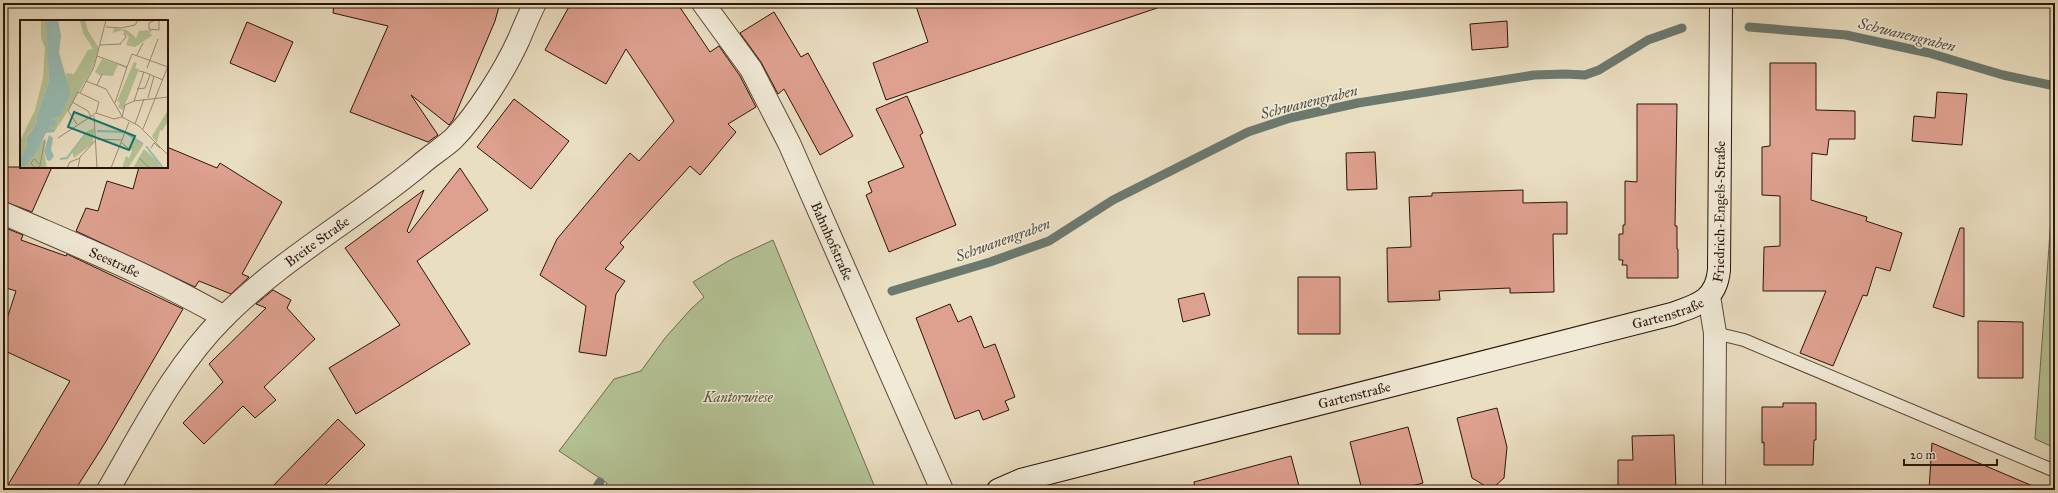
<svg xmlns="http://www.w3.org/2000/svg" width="2058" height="493" font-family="'IM FELL Great Primer',serif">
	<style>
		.green { fill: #b4c295; stroke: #706b50 }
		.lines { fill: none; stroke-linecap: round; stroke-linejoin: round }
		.stream { stroke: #6c796f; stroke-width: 9 }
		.building { fill: #dea08f; stroke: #2b140a }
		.lane-casing { stroke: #5b4638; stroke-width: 14 }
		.street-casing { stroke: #5b4638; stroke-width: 24 }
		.secondary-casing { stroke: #2b140a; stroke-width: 24 }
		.lane { stroke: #f1ead7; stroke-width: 12 }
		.street { stroke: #f1ead7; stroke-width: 22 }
		.secondary { stroke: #f1ead7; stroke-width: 22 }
		.labels { text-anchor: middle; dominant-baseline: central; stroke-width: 3; stroke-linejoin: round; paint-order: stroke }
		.street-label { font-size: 14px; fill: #2b140a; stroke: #f1ead7 }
		.park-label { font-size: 14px; font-style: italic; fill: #5b513b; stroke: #f1ead7 }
		.water-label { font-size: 15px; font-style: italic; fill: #514f45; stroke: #f1ead7 }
		.inset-river { fill: none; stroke: #98bcb3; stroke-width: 2 }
		.inset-road { fill: none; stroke: #9e8d78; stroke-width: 1 }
		.view { fill: #0f766e; fill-opacity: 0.15; stroke: #0f766e; stroke-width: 2 }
		.inset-edge { fill: none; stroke: #2b140a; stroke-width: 2 }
	</style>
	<rect width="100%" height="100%" fill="#eadec1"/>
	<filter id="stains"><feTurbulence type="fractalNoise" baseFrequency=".005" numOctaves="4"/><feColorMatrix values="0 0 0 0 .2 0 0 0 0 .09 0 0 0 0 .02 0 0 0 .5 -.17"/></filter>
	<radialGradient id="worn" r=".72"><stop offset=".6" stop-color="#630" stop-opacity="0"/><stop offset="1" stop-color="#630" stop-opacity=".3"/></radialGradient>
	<path class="green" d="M2055 164V448L2035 439Z
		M773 240 876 490H604L607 483 559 451 614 379 641 371 665 338 691 309 704 297 693 282 730 260Z"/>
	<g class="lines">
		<path class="stream" d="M1749 27 1846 35 1929 53 2003 75 2055 86
			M892 291 990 262 1049 241 1113 200 1248 132 1290 118 1358 103 1534 75 1565 74 1585 75 1599 70 1648 40 1682 28
			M595 490 600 482"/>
	</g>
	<path class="building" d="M334 3H500L495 21 453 120 449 125 411 95 438 135 428 142 350 112 388 26 333 13Z
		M571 3H677L710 52 719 46 740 76 756 107 728 124 736 132 700 175 690 166 620 243 624 247 605 269 625 281 616 294 606 356 579 352 586 306 540 275 557 239 610 176 630 153 639 161 674 121 626 49 606 84 545 50Z
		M915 3H985L992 6 1001 3H1159L1160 7 886 100 873 63 928 42Z
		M774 12 801 57 808 53 853 136 820 155 784 89 778 94 761 62 740 33Z
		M1507 21 1508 47 1472 50 1470 24Z
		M247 22 293 42 275 82 230 63Z
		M1770 63H1816V110L1855 111V139H1829L1827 155 1812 153 1811 200 1867 217 1866 221 1902 233 1890 271 1876 267 1867 296 1863 295 1833 366 1800 353 1826 291H1763L1764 247 1780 246V196L1762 195V147L1770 146Z
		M1937 92 1967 94 1962 145 1912 141 1914 116 1935 118Z
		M907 96 923 133 920 135 956 225 889 252 866 195 872 192 868 182 904 167 876 109Z
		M514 99 569 141 531 189 477 147Z
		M1637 104H1677L1675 226H1677V249H1678V278H1627V265H1622L1623 260H1619V234H1623V225H1625V181L1637 182Z
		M167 147 217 168 220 163 282 202 242 274 249 277 231 294 199 281 195 287 76 231 86 208 98 211 107 181 133 189 139 167H167Z
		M1375 152 1377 189 1347 190 1346 153Z
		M3 167H52L32 212 3 201Z
		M460 168 488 210 417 261 470 344 356 414 329 368 400 325 345 248 424 190 407 231 409 233Z
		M1523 190V203L1567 202V234H1553L1554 292 1510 293V288L1439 291 1440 300 1388 302 1387 248 1411 247 1409 197 1432 196V193Z
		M3 227 23 235 21 240 66 256 67 254 183 309 105 443 75 490H5L70 381 3 350V331L16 291 3 287Z
		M1960 228H1964V317L1933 307Z
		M1298 277H1340V334H1298Z
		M273 290 291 300 287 308 315 339 264 387 276 400 255 418 243 406 204 444 183 423 223 382 209 364 266 308 256 304Z
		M1204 293 1210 315 1183 322 1178 299Z
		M950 304 958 322 971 316 984 348 995 344 1015 397 1005 401 1009 410 983 420 979 410 955 419 916 318Z
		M1978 321 2023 322V378H1978Z
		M1783 403H1816V440H1814L1813 465H1764V442L1762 443V407H1783Z
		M1497 408 1507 447 1504 478 1494 487H1487L1472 478 1457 418Z
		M338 419 365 445 320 490H269Z
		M1408 427 1423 483 1396 490H1362L1350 442Z
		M1674 435 1676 490H1618V460H1633L1632 436Z
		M1932 443 2042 490H1929Z
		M1291 456 1300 490H1195L1194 482Z"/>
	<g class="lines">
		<g class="lane-casing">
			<path id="lane" d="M1715 333 1744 340 2055 471"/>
		</g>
		<g class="street-casing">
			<g id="street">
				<path id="s1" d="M703 3 751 69 789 143 942 490"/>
				<path id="s2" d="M3 213C78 246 153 276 224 317"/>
				<path d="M1709 296 1715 333 1714 490"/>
				<path id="s3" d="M108 490C143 430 174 367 224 317 282 259 356 218 420 165 430 156 443 148 453 139 477 115 505 70 519 39 524 27 529 15 535 3"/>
			</g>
		</g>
		<g class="secondary-casing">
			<g id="secondary">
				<path id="s4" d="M998 490 1021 480 1672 314C1697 305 1716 301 1719 270L1721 3"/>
			</g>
		</g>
		<use href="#lane" class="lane"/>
		<use href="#street" class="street"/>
		<use href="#secondary" class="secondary"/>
	</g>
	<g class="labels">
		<g class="street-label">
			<text stroke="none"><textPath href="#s4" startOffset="825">Friedrich-Engels-Straße</textPath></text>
			<text stroke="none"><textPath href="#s1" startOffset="272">Bahnhofstraße</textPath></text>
			<text stroke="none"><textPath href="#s3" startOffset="329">Breite Straße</textPath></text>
			<text stroke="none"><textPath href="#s2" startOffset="122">Seestraße</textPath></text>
			<text stroke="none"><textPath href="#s4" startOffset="693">Gartenstraße</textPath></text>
			<text stroke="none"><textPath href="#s4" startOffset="369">Gartenstraße</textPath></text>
		</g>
		<g class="park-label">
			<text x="738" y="397">Kantorwiese</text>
		</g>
		<g class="water-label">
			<text transform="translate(1907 35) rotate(14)">Schwanengraben</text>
			<text transform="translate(1309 102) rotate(-14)">Schwanengraben</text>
			<text transform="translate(1003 240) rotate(-20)">Schwanengraben</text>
		</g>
	</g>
	<g transform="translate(20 20)">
		<rect width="148" height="148" fill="#eadec1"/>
		<path d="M21 0H26L27 6 29 62 16 98 17 103 6 117 7 127 0 138V121L15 90 23 58 25 28 21 18ZM60 0H65L68 11 79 28 73 48 41 102 36 109H29V104L34 106 38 103 31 100 41 94 51 74 47 66 46 53 54 54 68 30 73 29 63 13ZM94 8 107 10 116 18 119 11 132 10 130 14 133 15 115 27 109 26 106 25 109 17 102 10 93 13ZM82 39 106 47V48L98 45 93 56 79 55 75 52ZM114 42 117 43 115 48 119 49 103 90 98 87 100 83 97 81ZM148 90V102L142 111 140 110 137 123 132 116ZM74 108 73 123 54 138 52 132 66 112ZM114 118 123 125 108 148H102L106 136 109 138 112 131 109 128ZM23 120 26 122 24 131 27 148H3ZM124 129 135 139 141 148H113Z" fill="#b4c295"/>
		<path d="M26 0H38L41 15 39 33 51 74 41 95 31 100H37V104L34 107 29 105V109H36L34 112 26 113 17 131 5 146 0 148V138L7 127 6 118 17 103 16 98 29 62ZM29 115 33 118 31 130 34 136 30 141 27 140 24 131Z" fill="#98bcb3"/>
		<path class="inset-river" d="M77 111 104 112M106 113 123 124M126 126 143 148M40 139 47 138 66 113"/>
		<path class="inset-road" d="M135 0 129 3V9L139 10V0M86 7 101 8 115 5 118 0M100 24 106 17 104 13M80 25 101 24M117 35 123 23M77 36 107 47 95 83M107 47 112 34 148 47M127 48 138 19M124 52 143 60M66 61 86 69 102 96M77 65 82 54M117 69 125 68 130 55M128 78 134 56M114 81 124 52 119 51M52 82 68 91 71 97M76 93 94 99 102 97 119 106 148 135M74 96 77 148M102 97 105 85 114 81 148 77M57 104 48 91 58 72 60 73M115 104 124 79M123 109 148 46M38 118 76 93 79 82 60 73 74 47 86 0M77 119 101 120M101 122 110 130M131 128 134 123 140 128M119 138 130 148M15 148 11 143 14 139 20 144M17 148 20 146 25 119M47 148 50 142 60 138M58 148 60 137 76 120M91 148 109 102"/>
		<path class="view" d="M54 92 115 116 109 130 48 107Z"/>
		<rect width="148" height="148" class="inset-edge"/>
	</g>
	<rect width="2058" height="493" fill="none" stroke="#eadec1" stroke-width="16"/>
	<rect x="4" y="4" width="2050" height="485" fill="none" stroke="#2b140a" stroke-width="2"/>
	<rect x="8" y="8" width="2042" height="477" fill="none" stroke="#2b140a"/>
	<path d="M1904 459v6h93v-6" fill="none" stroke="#2b140a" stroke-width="2"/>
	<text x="1910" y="459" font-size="12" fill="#2b140a" stroke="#f1ead7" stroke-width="3" paint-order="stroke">20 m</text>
	<rect width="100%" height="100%" filter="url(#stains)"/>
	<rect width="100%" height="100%" fill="url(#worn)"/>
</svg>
